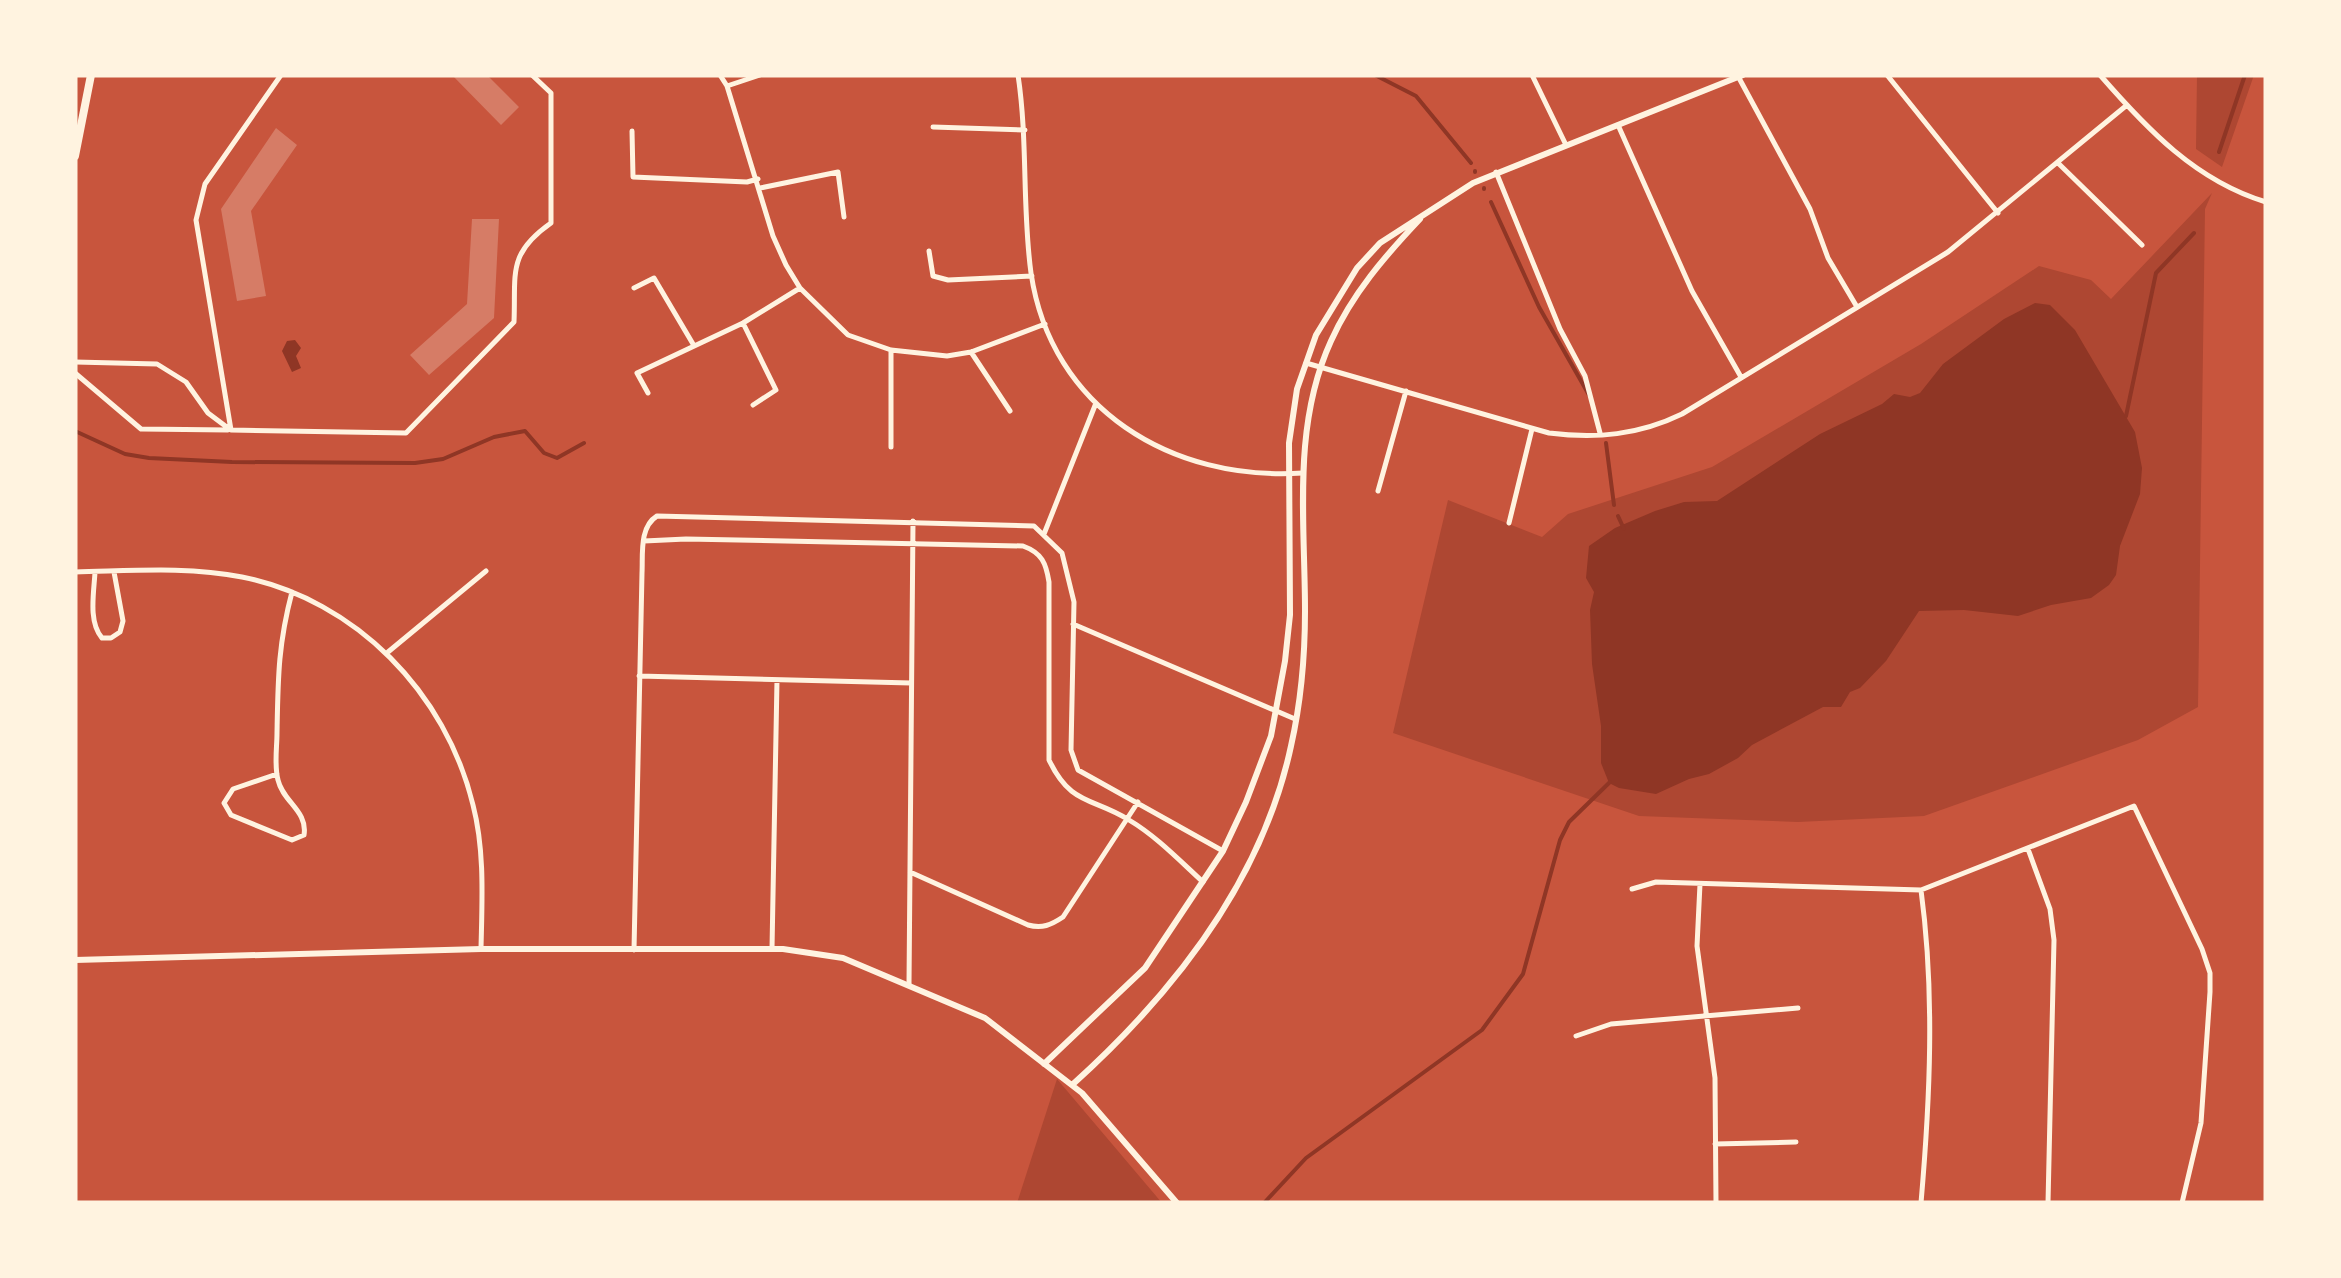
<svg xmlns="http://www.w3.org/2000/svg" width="2341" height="1278" font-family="'Times New Roman',serif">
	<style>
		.green { fill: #ae4732 }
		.water { fill: #8f3625 }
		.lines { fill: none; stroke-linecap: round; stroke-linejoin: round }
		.stream { stroke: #8f3625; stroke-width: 4 }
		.building { fill: #d67c66 }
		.minor { stroke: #fff3e0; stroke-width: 5 }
		.tertiary { stroke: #fff3e0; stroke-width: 6 }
		.secondary { stroke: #fff3e0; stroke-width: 8 }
	</style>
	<rect width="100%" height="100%" fill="#c8553d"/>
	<path class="green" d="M2197 75H2254L2222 167 2196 149Z
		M2212 193 2205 209 2198 707 2138 740 1924 816 1798 822 1639 816 1393 733 1448 500 1542 537 1568 514 1712 467 1921 344 2039 266 2091 280 2111 299Z
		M1057 1079 1162 1203H1017Z"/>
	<path class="water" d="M2035 303 2050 305 2075 330 2135 432 2142 468 2140 494 2120 546 2116 575 2109 585 2091 598 2051 605 2018 616 1964 610 1919 611 1886 661 1860 688 1850 692 1841 707H1823L1752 745 1738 758 1709 774 1689 779 1656 794 1619 788 1609 783 1601 763V726L1592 664 1590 610 1594 592 1586 578 1589 546 1615 528 1655 511 1684 502 1717 501 1820 434 1882 404 1894 394 1910 397 1920 393 1943 364 2004 319Z
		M295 340 301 348 296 356 301 368 292 372 282 351 287 341Z"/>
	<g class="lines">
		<path class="stream" d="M1375 75 1416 96 1471 163
			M2219 152 2245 75
			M1475 171V172
			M1484 188V189
			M1491 202 1539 307 1589 395
			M2126 416 2156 273 2194 233
			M75 431 125 454 149 458 232 462 415 463 443 459 494 437 525 431 544 453 557 458 584 443
			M1606 443 1614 505
			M1618 516 1624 529
			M1264 1203 1306 1158 1482 1030 1523 974 1560 840 1569 822 1610 782"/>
	</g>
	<path class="building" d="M452 75H487L519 107 501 125Z
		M276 128 297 145 251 211 266 296 237 301 221 209Z
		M472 219H499L494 318 429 375 410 355 467 304Z"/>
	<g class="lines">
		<path class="minor" d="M281 75 205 184 196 220 231 430 406 433 514 322C516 273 507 254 551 223V93L532 75
			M720 75 727 86 773 236 786 265 800 288 848 335 891 350 947 356 971 352 1045 324
			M1018 75C1028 141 1022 208 1031 273 1051 409 1172 482 1303 473
			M1532 75 1566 145
			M1887 75 1998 213
			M2100 75C2147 129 2196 181 2266 202
			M1739 78 1810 209 1828 258 1857 307
			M727 86 760 75
			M1618 125 1692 291 1741 377
			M933 127 1025 130
			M632 131 633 177 747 182 758 179
			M2058 163 2142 245
			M1496 172 1560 329 1585 376 1600 433
			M760 188 838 172 844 217
			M929 251 933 276 948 280 1032 276
			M634 288 654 278 693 344
			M743 323 776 390 753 405
			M891 350V447
			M971 352 1010 411
			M75 362 157 364 186 382 208 413 228 428
			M1306 363 1549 433C1596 439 1639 435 1682 414L1948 252 2127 105
			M75 373 141 429 228 430
			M648 393 637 373 743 323 800 288
			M1378 491 1406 391
			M1509 523 1532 429
			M1044 534 1096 403
			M644 541 686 539 1023 546C1042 553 1046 563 1049 582V760C1071 806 1092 797 1129 820 1156 836 1179 860 1203 882
			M75 572C130 571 187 566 242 577 356 600 446 693 473 805 485 851 482 901 481 949
			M95 572C94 592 88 622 102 638H111L120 632 123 621 114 572
			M1073 624 1295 719
			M388 652 486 571
			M639 676 911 683
			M277 774 233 789 224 803 231 815 292 840 304 835C308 811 283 802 278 780 274 765 277 748 277 733 278 679 278 645 292 592
			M2028 849 2050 909 2054 940 2048 1203
			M910 872 1028 925C1042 929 1051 925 1063 917L1138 802
			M1700 884 1697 946 1715 1078 1716 1203
			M1632 889 1656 882 1921 890 2134 806 2202 949 2210 973V992L2201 1123 2182 1203
			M772 949 777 680
			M634 950 642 573C643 555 639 527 657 516L1034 526 1062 553 1074 602 1071 750 1078 770 1223 851
			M909 984 913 521
			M1576 1036 1611 1024 1798 1008
			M1715 1144 1796 1142
			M1921 1203C1930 1099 1935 994 1921 890"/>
		<path class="tertiary" d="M75 960 481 949H783L843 958 985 1018 1082 1093 1177 1203
			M1044 1064 1145 968 1223 851 1246 802 1271 736 1285 661 1290 615 1289 443 1297 389 1316 335 1357 268 1380 243 1473 183 1743 75
			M1072 1085C1173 994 1262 882 1291 746 1301 702 1305 656 1305 611 1305 520 1292 426 1331 341 1352 294 1385 256 1420 219"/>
		<path class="secondary" d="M75 156 91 75"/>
	</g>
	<rect width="2341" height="1278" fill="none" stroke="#fff3e0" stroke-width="155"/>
</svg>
